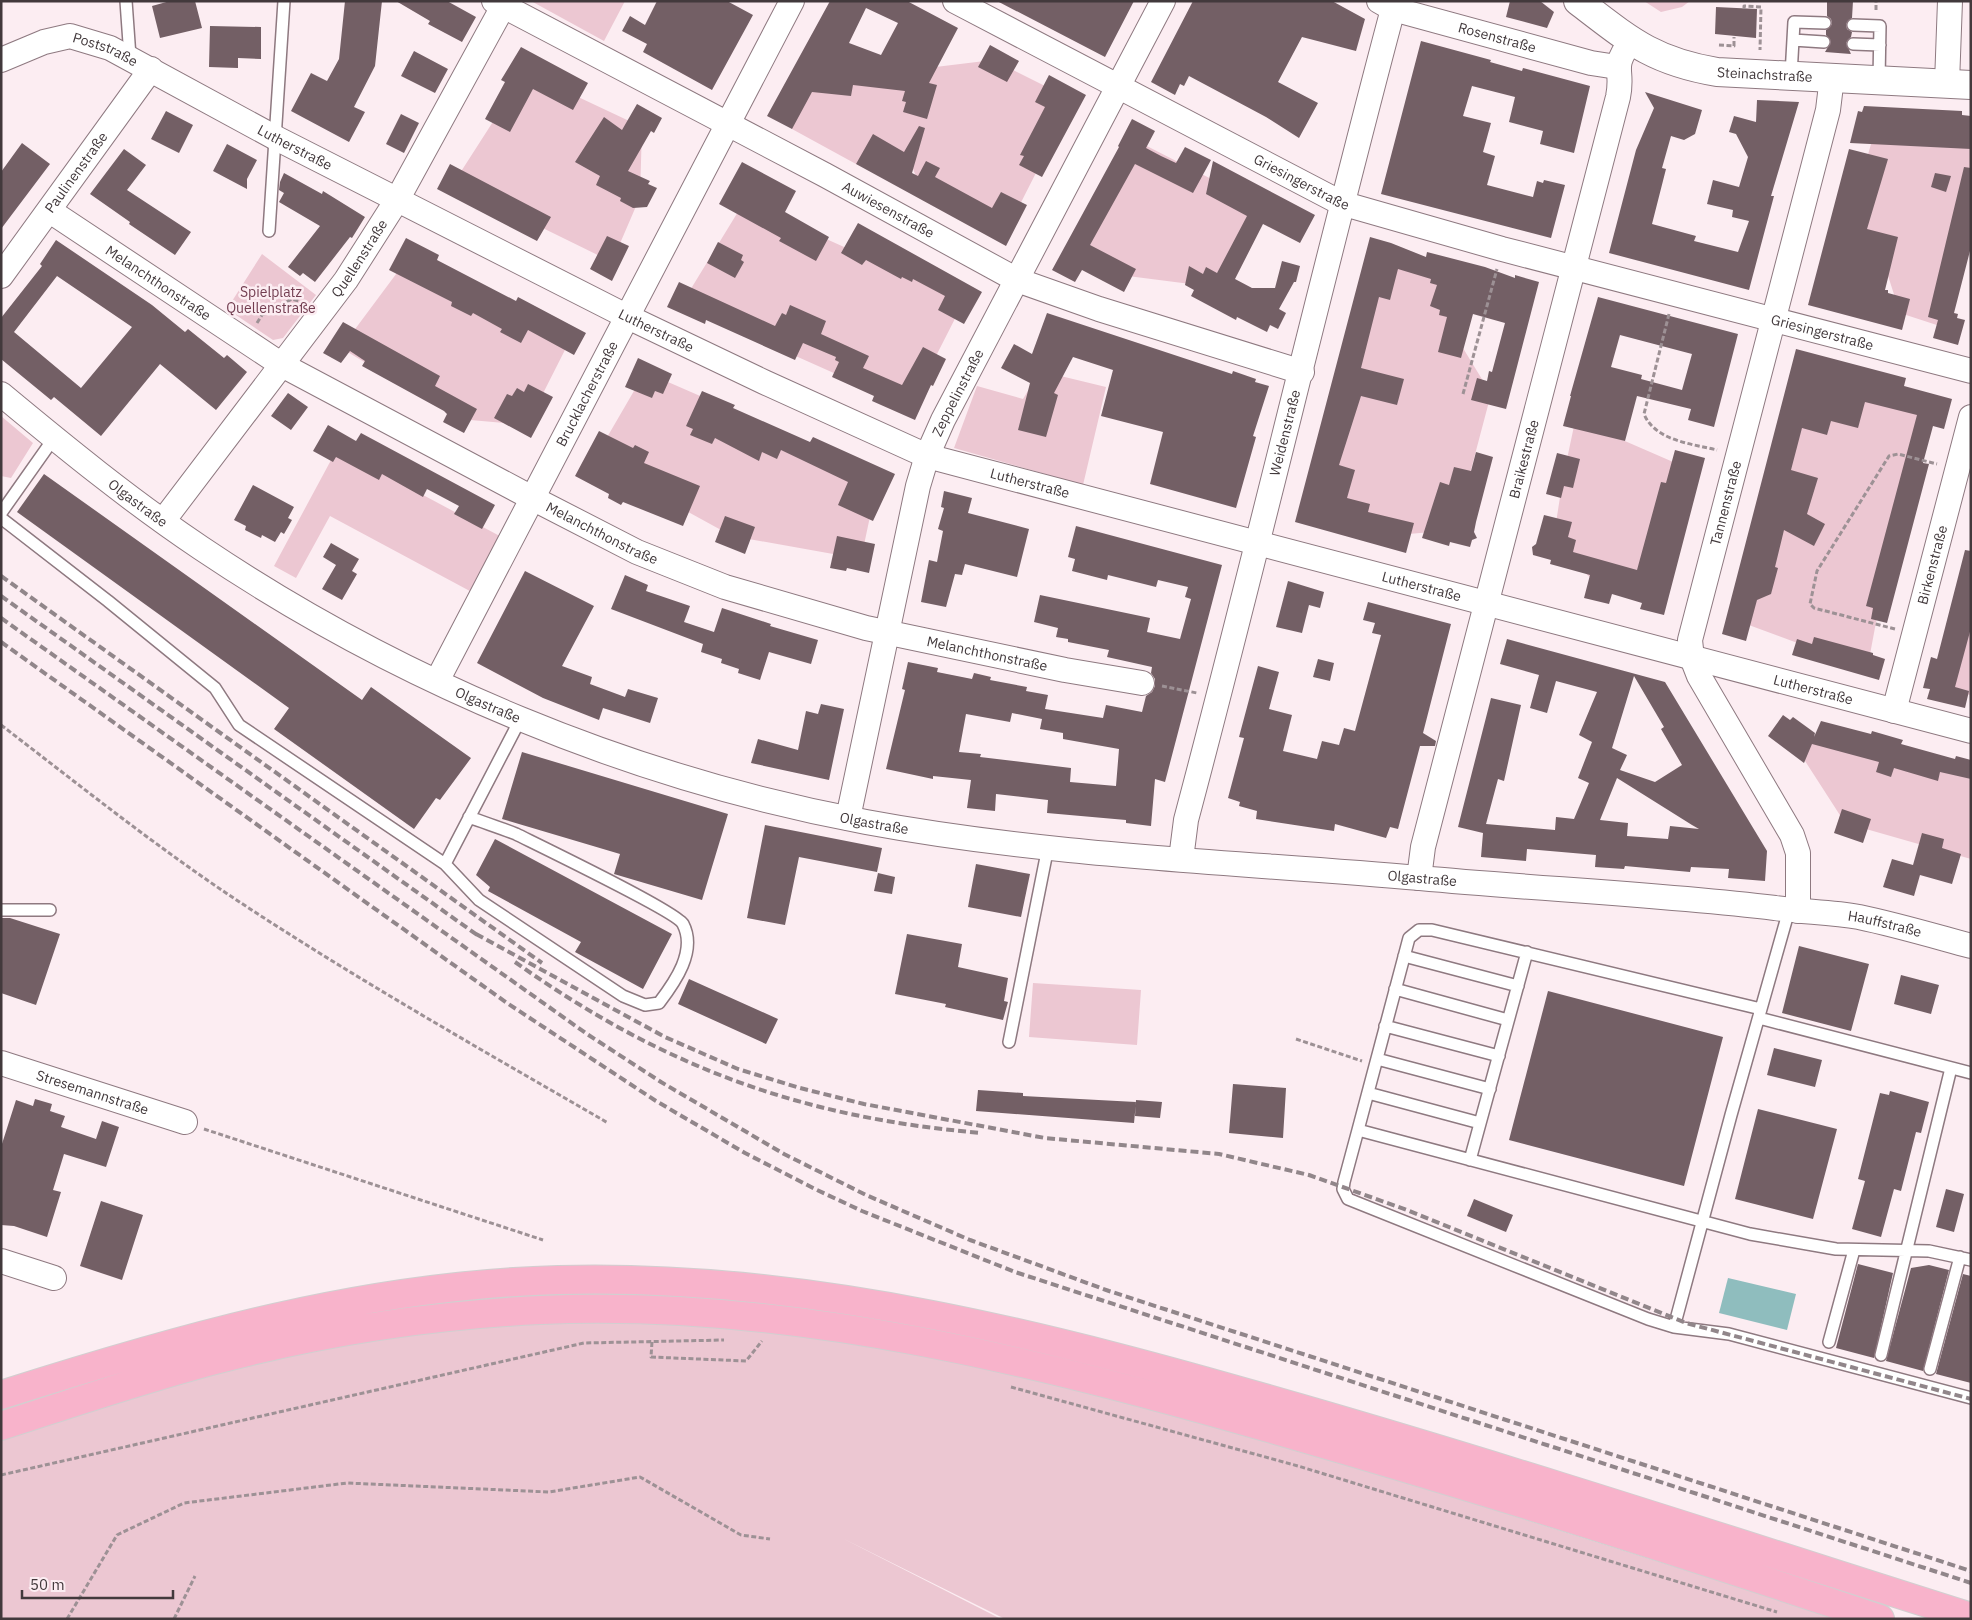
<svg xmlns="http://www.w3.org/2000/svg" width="1972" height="1620" font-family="'IBM Plex Sans',sans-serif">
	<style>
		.green { fill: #ecc7d2 }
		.water { fill: #8fbdbe }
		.building { fill: #735f65; fill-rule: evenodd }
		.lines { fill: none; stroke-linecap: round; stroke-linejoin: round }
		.service-casing { stroke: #8e7980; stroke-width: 14 }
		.minor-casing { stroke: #8e7980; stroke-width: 26 }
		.secondary-casing { stroke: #8e7980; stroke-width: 30 }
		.trunk-casing { stroke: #d2cfd0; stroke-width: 30 }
		.path { stroke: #9d9195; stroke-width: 3; stroke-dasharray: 5 2.5; stroke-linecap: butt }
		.service { stroke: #fff; stroke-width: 11 }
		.minor { stroke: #fff; stroke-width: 24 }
		.secondary { stroke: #fff; stroke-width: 28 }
		.trunk { stroke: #f8b3cb; stroke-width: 28 }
		.rail { stroke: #91868a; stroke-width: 4; stroke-dasharray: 8 4; stroke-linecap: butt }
		.labels { text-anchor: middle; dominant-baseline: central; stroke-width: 5; stroke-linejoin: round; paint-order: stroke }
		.street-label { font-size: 14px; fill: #42393c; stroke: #fcedf2 }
		.park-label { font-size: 14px; fill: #723d50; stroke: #fcedf2 }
	</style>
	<rect width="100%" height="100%" fill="#fcedf2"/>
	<path class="green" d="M531 1H625L604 41Z
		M1644 1H1690L1682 7 1661 12Z
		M993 60 1073 100 1005 234 921 190 912 166 856 164 792 129 796 91 878 74Z
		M525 72 642 127 640 197 612 262 453 184Z
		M1878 120 1971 130V207L1949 329 1900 313 1881 254 1842 230 1860 182Z
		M1139 142 1270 209 1206 286 1120 275 1073 259Z
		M744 202 964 301 910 407 681 305Z
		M1377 252 1435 269 1455 335 1491 394 1455 530 1397 535 1315 490Z
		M262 254 316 295 283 338 273 340 227 309Z
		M408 258 569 342 527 425 459 419 341 348Z
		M1040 371 1106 387 1083 485 954 448 977 386 1023 399Z
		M645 372 879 474 861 559 732 536 670 502 588 470Z
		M1798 396 1938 403 1880 601 1868 665 1819 651 1738 621Z
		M1 416 33 443 11 478 1 476Z
		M1574 426 1611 435 1687 468 1655 601 1601 588 1553 542 1563 478Z
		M337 449 511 542 481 597 330 516 296 578 274 566Z
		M1971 594V695L1942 690Z
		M1787 733 1840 739 1971 777V859L1845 823Z
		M1033 983 1141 990 1137 1045 1029 1037Z
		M623 1322 696 1325 813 1336 891 1346 1131 1400 1441 1493 1840 1619H1005L844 1539 1001 1619H1V1440L169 1386 272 1359 354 1343 489 1325Z"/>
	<path class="water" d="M1728 1278 1796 1294 1787 1330 1719 1313Z"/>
	<path class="building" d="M170 1H195L202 28 160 38 152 6Z
		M345 1H382L375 66 354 107 365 112 349 142 291 111 311 73 327 81 339 59Z
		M396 1H447L476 17 462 42 428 24 430 21Z
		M657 1H727L753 15 712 90 643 52 647 44 622 31 630 16 645 25Z
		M830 1H907L958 28 929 83 937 85 927 119 903 112 906 102 902 101 905 91 853 85 851 96 812 92 792 129 767 116ZM866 8 898 23 881 55 849 43Z
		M997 1H1134L1105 57Z
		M1193 1H1332L1365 19 1356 51 1302 37 1278 82 1318 103 1299 138 1266 117 1189 76 1184 86 1180 84 1175 95 1151 82Z
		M1510 1H1540L1554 12 1547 28 1506 17Z
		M1827 1H1853L1852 18 1846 24 1847 29 1852 32 1851 37 1846 43 1851 54 1825 52 1831 42 1826 35V30L1832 24 1831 19 1827 16Z
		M1716 7 1757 9 1756 38 1715 34Z
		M210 26 261 27V59L238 58V68L209 67Z
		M1421 41 1491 60 1490 62 1522 71 1523 68 1590 86 1574 153 1540 144 1543 131 1509 122 1515 97 1472 86 1463 116 1491 123 1483 152 1495 156 1487 185 1533 197 1537 181 1543 183 1544 180 1565 185 1551 238 1381 194Z
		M990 45 1019 61 1007 82 978 67Z
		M521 47 588 83 573 110 533 89 510 132 485 119 505 82 501 80Z
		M414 51 448 69 435 93 401 76Z
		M1049 75 1086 95 1042 177 1019 165 1024 156 1020 155 1045 107 1035 102Z
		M1645 92 1702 110 1695 134 1684 140 1671 136 1662 168 1666 169 1652 224 1696 236 1694 241 1738 252 1749 221 1732 217 1733 210 1707 204 1713 180 1739 187 1748 157 1736 134 1729 132 1734 116 1756 122 1757 100 1799 102 1771 196H1774L1749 290 1609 253 1636 150 1654 108Z
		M637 104 662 118 654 133 651 131 628 171 650 181 648 184 657 188 647 207 633 208 620 201 621 198 596 185 600 176 575 162 604 117 622 130Z
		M1864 106 1962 111V115L1971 116V149L1850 143 1858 111 1862 112Z
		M166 111 193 125 179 153 151 139Z
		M401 114 419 123 404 153 386 144Z
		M1132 119 1155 131 1146 148 1161 156 1176 163 1185 147 1211 160 1193 193 1135 164 1090 245 1136 269 1124 292 1082 270 1075 282 1052 270 1119 147 1118 146Z
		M919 126 925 128 912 173 918 176 926 161 940 168 935 177 992 208 1001 192 1027 205 1006 246 856 164 873 134 904 152Z
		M22 143 50 164 1 229V172Z
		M227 144 257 160 247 179V189L213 171Z
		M124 149 146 165 127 190 191 232 175 255 129 224 130 222 90 194Z
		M1849 149 1888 159 1867 229 1898 237 1885 290H1888V293L1910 299 1902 330 1808 305Z
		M1213 161 1315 215 1300 243 1263 224 1235 279 1252 288H1275L1282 261 1300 266 1296 282H1294L1279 309 1286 313 1278 329 1270 325 1267 332 1237 317 1236 320 1191 296 1194 290 1185 285 1189 266 1203 274 1206 267 1217 273 1247 216 1206 194Z
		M742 162 796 191 785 212 829 237 816 261 779 241 781 238 719 204Z
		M450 164 551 217 537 241 437 189Z
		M1964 167 1971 168V247L1954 313 1958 314 1957 318 1965 320 1958 345 1933 338 1938 320 1928 317Z
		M284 173 322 194 323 191 365 217 352 238 350 237 315 282 303 273 300 276 288 267 320 226 279 202 284 193 279 190 280 182Z
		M1935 173 1951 176 1946 192 1931 187Z
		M858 223 982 292 964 324 938 310 945 296 913 279 912 282 902 277 901 279 866 260 862 265 841 253Z
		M607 236 629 246 612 281 590 269Z
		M1370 237 1391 243 1426 257 1427 252 1485 267 1515 278V275L1539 282 1506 409 1471 400 1477 378 1487 381 1489 371 1492 372 1505 323 1473 314 1461 358 1438 352 1447 317 1439 315 1440 310 1430 306 1437 285 1430 283 1431 279 1398 269 1390 300 1379 297 1361 368 1404 379 1397 405 1361 396 1339 465 1355 470 1347 498 1370 504 1368 512 1414 523 1406 553 1295 522Z
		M406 238 439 255 437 260 516 301 518 297 586 333 574 355 528 330 521 343 500 332 502 329 473 313 471 316 451 306 452 302 389 270Z
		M56 240 152 305 185 332 188 329 224 358 227 355 247 372 216 410 160 364 101 436 54 397 51 400 1 359V318L42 266 40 264ZM57 276 132 327 81 388 14 332Z
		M718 242 743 255 741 260 744 262 735 278 707 263Z
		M679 282 775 326 782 313 786 315 790 305 826 321 821 334 869 356 863 368 902 385 923 347 946 359 933 386 931 385 915 420 872 401 874 396 832 377 839 362 835 360 836 357 803 343 795 360 706 320 705 324 667 307Z
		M1598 297 1738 334 1714 427 1688 420 1691 409 1637 396 1625 441 1563 426 1571 396H1570ZM1620 335 1692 354 1682 390 1641 379 1642 375 1611 367Z
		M1047 313 1232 374 1233 371 1256 379 1255 382 1269 386 1253 436 1256 437 1236 508 1150 484 1163 432 1101 416 1113 370 1073 357 1054 393 1058 395 1046 437 1018 430 1030 383 1001 368 1014 344 1032 354Z
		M343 322 440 376 435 386 477 409 464 433 443 422 447 414 444 411 362 366 365 361 350 351 341 363 323 353Z
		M1796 349 1906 378 1904 386 1952 399 1944 429 1933 426 1923 463 1929 464 1887 623 1871 619 1873 608 1866 606 1917 415 1865 402 1858 428 1831 421 1827 435 1802 428 1791 470 1818 478 1807 514 1825 524 1814 546 1784 530 1775 567 1778 568 1771 594 1757 600 1746 641 1722 634Z
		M638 358 672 374 663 394 655 391 652 398 625 387Z
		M528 384 553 397 531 438 494 418 507 394 512 396 517 388 524 392Z
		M702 391 735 405 733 408 810 442 813 437 895 474 873 521 838 505 848 482 781 450 777 459 762 452 759 461 715 438 712 444 690 435 693 429 686 426Z
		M288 393 308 407 291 430 271 416Z
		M328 425 356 441 361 433 495 505 482 529 454 514 459 506 427 489 423 497 382 474 379 480 336 457 333 462 313 451Z
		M599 431 633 448 635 445 649 452 644 463 700 486 683 526 623 502 621 505 608 498 609 494 575 476Z
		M1675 450 1705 458 1664 615 1640 609 1642 603 1612 594 1609 604 1584 598 1590 575 1550 564 1551 560 1533 555 1532 547 1536 544 1544 515 1572 522 1568 537 1576 540 1573 552 1637 570 1661 482 1666 483Z
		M1476 452 1493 457 1476 522 1474 532 1477 538 1472 540 1470 547 1450 542 1449 546 1422 538 1440 482 1449 485 1454 467 1471 471Z
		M1557 453 1580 459 1573 488 1564 486 1561 498 1546 494Z
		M44 474 362 700 371 687 471 758 440 800 436 798 414 829 274 729 289 708 17 512Z
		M253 485 294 507 288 518 292 520 284 534 281 532 275 542 262 535 261 538 245 530 246 526 234 520Z
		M944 491 972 498 968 513 1029 529 1017 577 965 564 962 575 955 574 946 607 921 602 929 560 937 562 943 531 938 529 944 508 941 507Z
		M725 516 755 527 745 554 715 542Z
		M1076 526 1222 565 1165 782 1155 779 1151 826 1126 823V820L1047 813 1048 800 996 794 995 811 967 808 971 780 933 776V779L886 769 905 690 902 689 908 662 938 668 937 672 972 679 974 673 991 677 990 680 1027 687 1026 691 1048 695 1045 709 1103 718 1106 705 1142 712 1146 696 1152 692 1155 686V679L1151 673 1152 667 1107 657 1109 650 1068 642V639L1056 637 1058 628 1034 622 1040 595 1150 618 1147 632 1180 639 1191 599 1185 597 1188 587 1158 580 1156 587 1108 575 1107 580 1072 571 1075 559 1068 557ZM1012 713 1042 719 1040 729 1063 733V739L1119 749 1116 786 1070 782 1071 768 980 757 981 754 959 752 966 714 1010 722Z
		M837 536 875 544 869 573 847 568 846 571 830 568Z
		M331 543 359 559 352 571 357 574 342 600 322 589 336 565 323 557Z
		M1965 550 1971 551V628L1955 687 1969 691 1965 708 1927 699 1930 689 1923 688 1931 657 1937 659Z
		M525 571 594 606 562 666 592 677 590 684 625 697 628 689 658 698 650 723 603 708 599 720 543 698 477 663Z
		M625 575 648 585 646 591 690 606 684 622 714 632 722 608 771 624 770 626 818 640 811 664 769 652 760 680 738 673 739 669 721 663 722 659 701 652 703 644 611 609Z
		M1288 581 1324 592 1320 608 1309 605 1302 633 1276 627Z
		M1368 602 1451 624 1423 733 1436 741 1435 746H1420L1398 829 1390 827 1386 838 1335 824 1334 831 1256 819 1257 811 1239 806 1240 802 1228 798 1244 738 1239 737 1258 666 1279 672 1269 709 1292 715 1283 751 1317 759 1322 741 1339 745 1344 728 1355 731 1381 635 1372 633 1375 623 1363 620Z
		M1814 637 1873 653V655L1885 659 1879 680 1792 655 1797 639 1812 644Z
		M1507 639 1665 682 1767 851 1765 881 1728 878 1729 869 1691 867 1690 872 1625 866 1624 869 1595 867 1596 855 1527 849 1526 861 1481 857 1483 833 1458 827 1491 698 1521 705 1504 781 1498 779 1486 824 1555 830 1556 817 1574 819 1589 783 1578 778 1592 742 1579 735 1597 692 1556 681 1547 713 1530 708 1539 675 1500 664ZM1634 676 1664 727 1661 729 1682 765 1655 782 1620 770 1627 755 1612 748ZM1617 778 1692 825 1699 829 1670 826 1668 839 1627 836 1628 823 1600 820Z
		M1318 659 1334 663 1330 681 1313 677Z
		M821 704 844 709 829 780 751 763 758 739 798 750 806 711 818 714Z
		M1783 715 1790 720 1793 717 1815 733 1814 737 1821 721 1871 734 1872 731 1903 740 1901 744 1955 759 1956 756 1971 760V779L1940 772 1938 781 1894 768 1891 777 1876 772 1879 762 1812 744 1804 763 1768 736Z
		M522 752 728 814 702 900 614 874 620 854 502 819Z
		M1842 809 1871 819 1863 843 1834 833Z
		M765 825 882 848 877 872 799 857 785 925 747 918Z
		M1922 833 1944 839 1942 848 1961 854 1952 884 1920 875 1914 896 1883 887 1892 859 1913 865Z
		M495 839 672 934 643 989 575 952 581 942 488 891 490 887 476 875Z
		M976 864 1030 874 1021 917 968 907Z
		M878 873 895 877 892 894 874 891Z
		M1 918H10L60 934 36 1005 1 993Z
		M907 934 962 944 958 967 1008 978 1004 1001 1008 1002 1003 1020 945 1007 946 1004 895 994Z
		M1799 946 1869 964 1851 1031 1782 1013Z
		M1901 975 1939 985 1931 1014 1894 1004Z
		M689 979 778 1019 766 1044 678 1004Z
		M1548 991 1723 1037 1684 1186 1509 1140Z
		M1774 1048 1822 1060 1815 1087 1767 1075Z
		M1233 1084 1286 1088 1283 1138 1229 1133Z
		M978 1090 1023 1093V1096L1136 1102 1134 1123 976 1111Z
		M1890 1091 1929 1102 1921 1133 1916 1132 1901 1191 1894 1189 1881 1237 1852 1229 1865 1181 1858 1179 1880 1093 1889 1095Z
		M35 1099 52 1104 50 1111 65 1116 61 1127 96 1139 102 1121 119 1127 106 1167 64 1154 53 1190 61 1192 47 1237 14 1226 1 1225V1147L16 1100 33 1106Z
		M1136 1100 1162 1102 1160 1118 1135 1116Z
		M1758 1109 1837 1129 1813 1219 1735 1199Z
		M1946 1189 1964 1194 1954 1232 1936 1227Z
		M1474 1199 1513 1215 1506 1232 1467 1216Z
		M101 1201 143 1215 122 1280 80 1266Z
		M1858 1264 1893 1273 1874 1358 1836 1348Z
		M1929 1265 1949 1270 1923 1371 1886 1361 1911 1268Z
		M1963 1274 1971 1276V1383L1936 1374Z"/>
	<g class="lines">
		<g class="service-casing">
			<path id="service" d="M126 1 130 57
				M1853 25 1880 26 1879 79
				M1793 40 1824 42
				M1853 44 1880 45
				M1791 75 1794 22 1825 23
				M269 231 284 1
				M1 513 54 438
				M1 518 108 601 215 688 239 725 445 864 521 718
				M445 864 479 900 623 996 645 1005 659 1003C675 982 697 951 683 924 677 912 538 845 516 834 501 828 485 823 469 817
				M1 910H50
				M1789 910 1731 1115 1674 1327 1729 1334 1971 1398
				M1404 956 1518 986
				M1395 989 1508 1020
				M1761 1009 1432 930H1419L1409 938 1358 1130 1750 1234 1836 1249 1929 1251 1971 1260
				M1759 1018 1971 1073
				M1385 1026 1499 1056
				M1009 1042 1048 847
				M1377 1059 1490 1089
				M1368 1093 1480 1123
				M1358 1130 1344 1182 1343 1189 1348 1199 1648 1319 1674 1327
				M1470 1160 1527 952
				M1829 1342 1854 1250
				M1881 1355 1951 1068
				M1930 1369 1960 1257"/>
		</g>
		<g class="minor-casing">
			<g id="minor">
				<path id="s1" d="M494 1 825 175 1017 280 1099 309 1302 372"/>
				<path id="s2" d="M955 1 1341 203 1502 249 1971 371"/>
				<path id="s3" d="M1379 1 1393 9 1591 63 1617 67"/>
				<path id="s4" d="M1 60 44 42 70 36 110 48 274 137 628 317 764 382 927 456 1971 731"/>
				<path d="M1947 83 1950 1"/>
				<path id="s5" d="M50 211 282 365 534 499 637 552 725 587 866 628 1065 670 1142 683"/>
				<path id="s6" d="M1 276 151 69"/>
				<path id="s7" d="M1 394C66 448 131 501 201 548 400 682 631 778 866 822 1049 856 1235 862 1420 878 1538 889 1658 894 1775 908 1803 912 1831 912 1859 917 1897 925 1934 936 1971 946"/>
				<path id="s8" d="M163 521 346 280 397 200 506 1"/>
				<path id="s9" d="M437 681 792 1"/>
				<path id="s10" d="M1894 711 1971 417"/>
				<path id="s11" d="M848 818 918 486 927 456 943 420 1163 1"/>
				<path id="s12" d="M1181 859 1186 820C1258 550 1321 279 1393 9"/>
				<path id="s13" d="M1419 878 1423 847 1618 97C1624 68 1610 70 1631 41"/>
				<path id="s14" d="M1798 911V853L1792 835 1699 676 1692 658 1690 640 1828 110 1832 77"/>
				<path id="s15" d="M1 1063 185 1122"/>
				<path d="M1 1261 54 1278"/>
			</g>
		</g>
		<g class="secondary-casing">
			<g id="secondary">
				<path id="s16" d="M1578 1C1629 40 1652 61 1717 72L1971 85"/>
			</g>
		</g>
		<g class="trunk-casing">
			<path id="trunk" d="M1 1395C183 1337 366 1285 558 1280 812 1273 1058 1338 1299 1408 1524 1473 1747 1546 1971 1617
				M1 1426C72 1403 143 1379 215 1360 321 1332 431 1315 541 1310 796 1299 1043 1363 1286 1433 1485 1490 1683 1553 1880 1619"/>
		</g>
		<path class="path" d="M1744 9V6L1761 7 1760 50
			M1876 10V1
			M1719 45 1734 46V37
			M1669 314 1644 414C1655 441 1693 444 1717 450
			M257 323 262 315 292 299 302 302
			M1463 394 1497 269
			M1895 629 1814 608 1810 604 1817 571 1889 456 1898 454 1937 464
			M1162 686 1197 693
			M1 725C78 784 154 845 235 899 356 979 482 1050 608 1123
			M1296 1039 1362 1061
			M204 1129 543 1240
			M652 1342 651 1357 746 1361 762 1341
			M1011 1387 1298 1466 1777 1612
			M1 1475 584 1343 724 1340
			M67 1619 117 1535 184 1503 347 1483 549 1492 640 1477 741 1535 770 1539
			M174 1619 195 1576"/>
		<use href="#service" class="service"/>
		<use href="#minor" class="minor"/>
		<use href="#secondary" class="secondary"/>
		<use href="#trunk" class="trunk"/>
		<path class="rail" d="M1 576 542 963
			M1 596 480 937
			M1 618 587 1034 661 1082 784 1154 866 1195 970 1240 1109 1291 1971 1571
			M1 642 507 1003 656 1101 745 1153 817 1190 862 1211 1015 1272 1971 1583
			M476 934 665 1037 738 1069 800 1088 864 1104 1045 1138 1219 1154 1309 1175 1407 1210 1686 1323 1971 1399
			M515 962C663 1067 802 1118 982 1133"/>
	</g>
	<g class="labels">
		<g class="street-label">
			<text stroke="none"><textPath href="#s3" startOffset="124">Rosenstraße</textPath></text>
			<text stroke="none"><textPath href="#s4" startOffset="111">Poststraße</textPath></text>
			<text stroke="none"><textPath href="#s16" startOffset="206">Steinachstraße</textPath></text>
			<text stroke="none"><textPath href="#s4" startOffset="325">Lutherstraße</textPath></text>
			<text stroke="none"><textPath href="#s6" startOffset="128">Paulinenstraße</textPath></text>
			<text stroke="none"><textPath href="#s2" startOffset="391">Griesingerstraße</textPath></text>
			<text stroke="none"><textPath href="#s1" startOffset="446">Auwiesenstraße</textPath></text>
			<text stroke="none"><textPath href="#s8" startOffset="328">Quellenstraße</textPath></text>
			<text stroke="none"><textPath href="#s5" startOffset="130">Melanchthonstraße</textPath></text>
			<text stroke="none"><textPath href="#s4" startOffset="730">Lutherstraße</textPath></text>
			<text stroke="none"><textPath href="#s2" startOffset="934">Griesingerstraße</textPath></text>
			<text stroke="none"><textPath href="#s11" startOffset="441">Zeppelinstraße</textPath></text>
			<text stroke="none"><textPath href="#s9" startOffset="324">Brucklacherstraße</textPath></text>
			<text stroke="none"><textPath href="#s12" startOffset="439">Weidenstraße</textPath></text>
			<text stroke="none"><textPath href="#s13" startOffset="432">Braikestraße</textPath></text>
			<text stroke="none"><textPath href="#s4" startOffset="1135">Lutherstraße</textPath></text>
			<text stroke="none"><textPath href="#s7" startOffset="175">Olgastraße</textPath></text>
			<text stroke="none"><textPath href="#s14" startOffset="440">Tannenstraße</textPath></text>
			<text stroke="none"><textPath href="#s5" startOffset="640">Melanchthonstraße</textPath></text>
			<text stroke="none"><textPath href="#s10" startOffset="151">Birkenstraße</textPath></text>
			<text stroke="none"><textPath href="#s4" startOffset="1540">Lutherstraße</textPath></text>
			<text stroke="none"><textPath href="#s5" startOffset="1045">Melanchthonstraße</textPath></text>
			<text stroke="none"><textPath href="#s4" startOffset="1945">Lutherstraße</textPath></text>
			<text stroke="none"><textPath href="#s7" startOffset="580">Olgastraße</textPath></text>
			<text stroke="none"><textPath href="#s7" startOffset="985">Olgastraße</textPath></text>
			<text stroke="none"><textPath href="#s7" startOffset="1536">Olgastraße</textPath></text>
			<text stroke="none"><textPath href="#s7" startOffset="2001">Hauffstraße</textPath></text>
			<text stroke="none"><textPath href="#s15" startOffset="96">Stresemannstraße</textPath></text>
		</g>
		<g class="park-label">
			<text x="271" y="292">Spielplatz<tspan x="271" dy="16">Quellenstraße</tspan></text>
		</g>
	</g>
	<rect width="1972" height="1620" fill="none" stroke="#42393c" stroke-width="5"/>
	<path d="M22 1590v8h151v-8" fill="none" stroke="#42393c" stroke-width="2.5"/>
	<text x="30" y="1590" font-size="15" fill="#42393c" stroke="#fcedf2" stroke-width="4" paint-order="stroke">50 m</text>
</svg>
